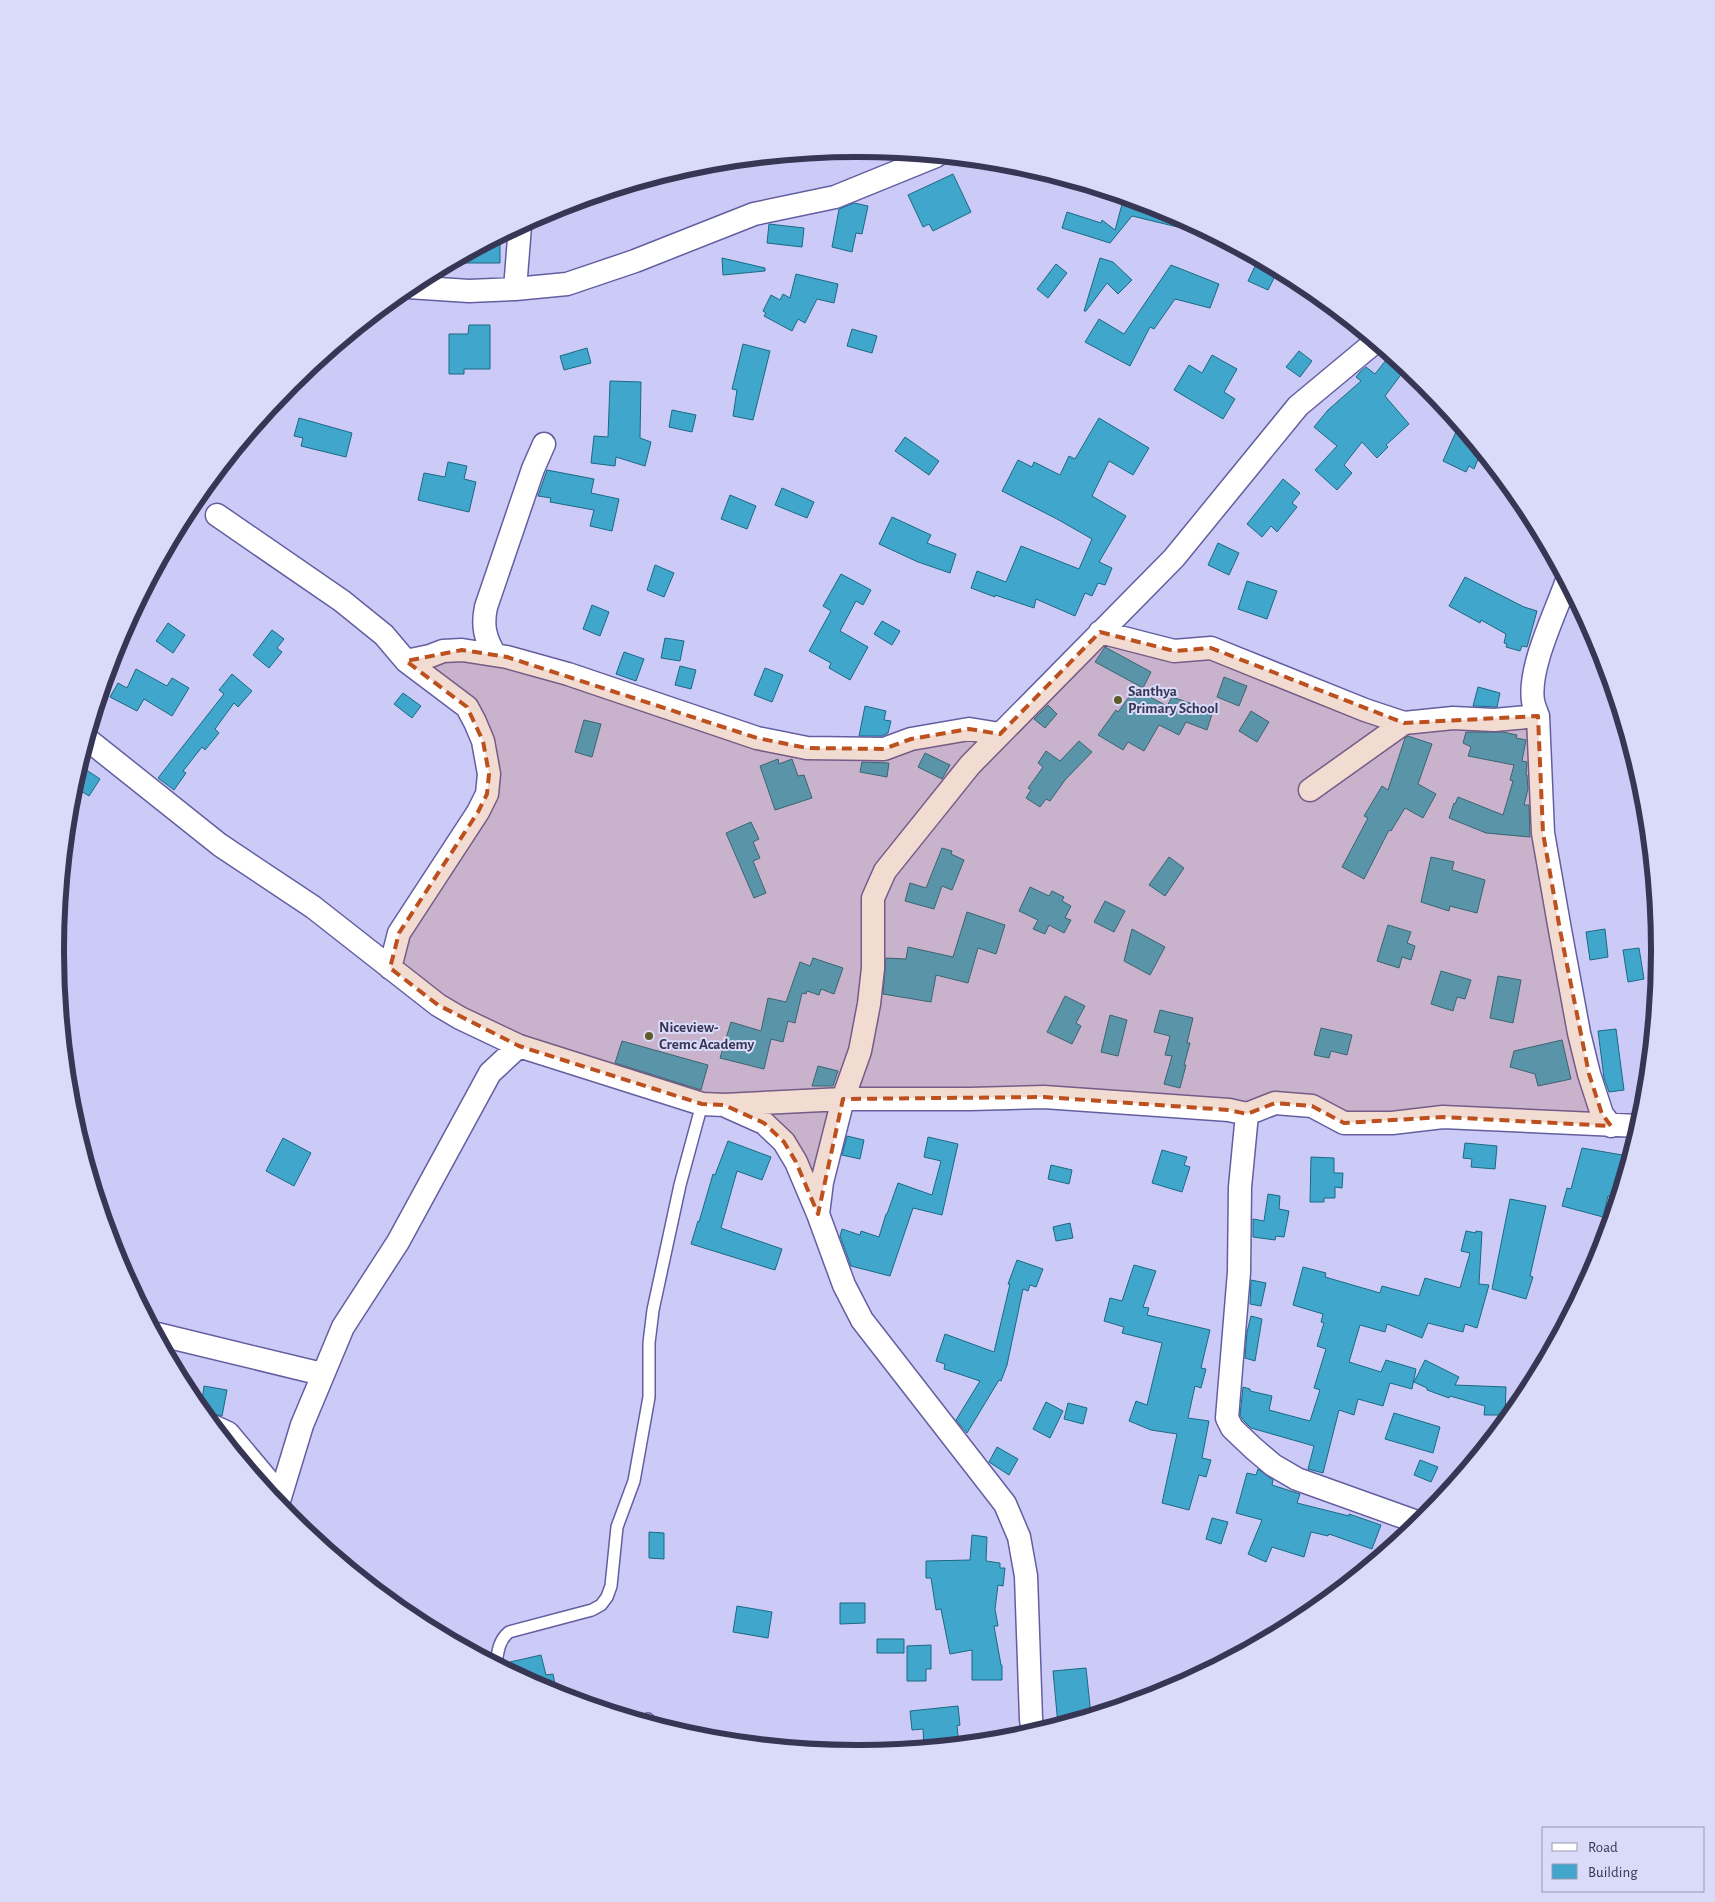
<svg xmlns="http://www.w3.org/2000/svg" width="1715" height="1902" font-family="'Alegreya Sans',sans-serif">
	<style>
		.building { fill: #41a6cc; stroke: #1b6983 }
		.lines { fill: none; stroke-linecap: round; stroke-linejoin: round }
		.service-casing { stroke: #645ea1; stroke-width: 14 }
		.minor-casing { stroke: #645ea1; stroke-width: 25 }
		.service { stroke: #fff; stroke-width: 11 }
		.minor { stroke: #fff; stroke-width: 22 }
		.marked { fill: #bc501e; fill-opacity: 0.2; stroke: #bc501e; stroke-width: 4; stroke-dasharray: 10 6; stroke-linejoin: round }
		.poi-dot { fill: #5e5b27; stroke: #dadaf9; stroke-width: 2 }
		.labels { text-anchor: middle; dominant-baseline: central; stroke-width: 4; stroke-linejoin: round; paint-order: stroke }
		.poi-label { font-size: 15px; font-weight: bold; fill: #383655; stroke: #dadaf9; text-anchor: start }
		.rim { fill: none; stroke: #383655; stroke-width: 6 }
	</style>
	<rect width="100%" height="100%" fill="#cccbf8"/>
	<path class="building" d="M953 174 971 212 933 231 929 224 923 227 908 195Z
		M1124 197 1165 210 1196 226 1194 231 1132 216 1110 243 1062 228 1067 212 1101 223 1102 220 1115 230Z
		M854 203 868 206 862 234 856 233 852 252 832 247 839 209Z
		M769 224 804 228 802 247 767 243Z
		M500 237V263H450L486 244Z
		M722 258 765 268V271L723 275Z
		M1100 258 1113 262 1132 280 1118 294 1107 283 1086 311H1084Z
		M1258 260 1278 270 1268 290 1248 281Z
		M1056 264 1067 273 1048 298 1037 289Z
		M1171 265 1219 284 1210 308 1175 299 1154 329 1150 327 1130 366 1085 342 1099 319 1124 334Z
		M796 274 838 284 834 303 817 299 805 323 798 319 792 331 764 316 766 313 763 311 771 295 780 300 783 294 790 298Z
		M469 325H490V369H464V374H449V334H468Z
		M852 329 877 336 872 353 847 346Z
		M743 344 770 351 753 420 733 416 737 390 732 389Z
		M587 348 591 363 564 370 560 356Z
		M1299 351 1312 361 1300 377 1286 367Z
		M1212 355 1237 369 1224 392 1235 399 1223 419 1174 390 1189 365 1202 373Z
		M1390 355 1406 368 1385 396 1409 424 1386 445 1388 447 1377 458 1362 442 1344 465 1352 473 1337 490 1315 470 1337 446 1314 427 1328 410 1361 381 1356 377 1360 372 1366 367 1375 374Z
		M610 381 641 382 640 438 651 442 645 466 616 457 615 466 591 463 594 436 608 437Z
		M672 410 696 415 692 432 669 427Z
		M299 418 352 433 346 457 301 446 303 438 294 436Z
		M1099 418 1149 448 1133 475 1109 461 1092 496 1126 516 1099 562 1112 568 1105 585 1098 583 1092 596 1085 593 1075 616 1036 599 1034 608 995 595V597L971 588 977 571 1006 582 1021 546 1079 569 1092 539 1057 519 1002 491 1018 460 1032 467 1034 462 1060 475 1069 456 1075 459Z
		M1459 425 1481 452 1474 469 1469 466 1466 472 1443 461Z
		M905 437 939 461 929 475 895 451Z
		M448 462 467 466 464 479 476 482 469 512 418 500 424 473 445 477Z
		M547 470 594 479 591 493 619 499 612 531 590 526 594 510 550 502 551 498 538 496Z
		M1283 479 1300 493 1292 503 1297 507 1277 532 1271 526 1262 537 1247 524Z
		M782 488 814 502 807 518 775 505Z
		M730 495 756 506 747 529 721 519Z
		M892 517 931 535 927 543 956 554 950 573 918 562 879 544Z
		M1218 543 1239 553 1229 575 1208 565Z
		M655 565 674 573 664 597 647 590Z
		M841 574 871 590 863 605 856 601 840 631 868 647 850 680 829 668 831 663 809 651 831 611 823 606Z
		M1465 577 1524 607 1537 611 1527 647 1522 646 1520 651 1506 647 1507 644 1504 643 1506 634 1481 620 1480 623 1449 606Z
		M1247 581 1277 591 1267 619 1238 609Z
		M592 605 609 612 600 636 583 629Z
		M882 621 900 631 892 645 874 634Z
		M168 623 185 635 173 653 156 641Z
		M272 630 284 639 277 648 282 652 269 668 253 655Z
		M665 638 684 641 680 661 661 658Z
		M1105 647 1151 672 1143 688 1095 662Z
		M624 652 644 659 636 681 616 674Z
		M680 666 696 670 691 689 675 685Z
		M765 668 783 675 772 702 754 695Z
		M136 669 167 686 172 678 189 688 172 716 144 699 137 711 110 697 118 683 127 688Z
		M232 674 252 691 238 707 234 703 215 729 219 733 205 750 202 747 183 771 186 773 174 790 158 778 224 694 219 690Z
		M1224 677 1247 686 1239 706 1217 697Z
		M1478 687 1500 693 1497 707 1473 706Z
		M1133 688 1167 706 1172 697 1213 711 1207 730 1186 722 1179 735 1159 725 1144 751 1128 742 1123 750 1098 735 1116 710 1118 712 1129 697Z
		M403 693 421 706 412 718 394 704Z
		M1048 705 1057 714 1045 728 1034 719Z
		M865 706 886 711 884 720 891 721 888 733 882 736H859Z
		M1251 711 1269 722 1257 742 1239 731Z
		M584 720 601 724 592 757 575 752Z
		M1466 732H1503L1517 735 1516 738 1526 740 1522 761 1527 762 1526 775H1527L1528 789 1524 805H1529L1530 837 1486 833 1449 818 1454 803 1455 804 1458 797 1503 815 1513 781 1510 780 1514 765 1468 756 1471 747 1463 743Z
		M1408 736 1432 744 1418 784 1436 794 1423 818 1405 808 1391 831 1389 830 1364 879 1342 867 1368 818 1364 816 1382 786 1388 790 1405 738Z
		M1079 741 1092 752 1065 780 1050 801 1046 799 1040 807 1026 798 1031 790 1028 788 1043 767 1038 763 1046 751 1060 761Z
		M925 753 950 765 942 779 918 767Z
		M778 759 779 764 792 759 798 776 804 775 812 798 775 810 760 766Z
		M862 762 889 763 887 777 860 772Z
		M79 765 100 779 89 796 73 786Z
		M751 822 759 839 753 842 760 858 753 861 766 893 754 898 726 833Z
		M942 848 952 851 951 854 964 860 952 890 942 886 934 909 905 901 910 883 926 888Z
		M1169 857 1184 868 1165 896 1149 885Z
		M1431 857 1454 862 1452 870 1485 880 1477 913 1450 906 1449 911 1421 902Z
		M1030 887 1049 896 1052 891 1064 897 1062 901 1071 906 1065 918 1071 920 1064 933 1049 925 1045 934 1033 929 1038 920 1019 911Z
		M1105 901 1125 911 1114 932 1094 922Z
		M967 912 1005 925 996 954 978 948 968 983 936 975 931 1002 883 994 886 958 906 959 908 947 953 957Z
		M1388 925 1411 932 1407 943 1415 946 1411 960 1402 957 1399 968 1377 961Z
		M1132 929 1165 947 1150 975 1124 961Z
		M1605 929 1608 957 1590 960 1586 932Z
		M1639 948 1644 979 1628 982 1623 950Z
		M813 958 843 968 834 994 821 989 819 995 807 991 806 994 802 993 795 1023 788 1021 783 1042 771 1039 764 1069 720 1058 731 1022 761 1031 768 998 786 1002 800 962 810 966Z
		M1441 971 1471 980 1465 999 1457 997 1453 1011 1431 1004Z
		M1498 976 1521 980 1513 1023 1490 1018Z
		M1065 996 1085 1006 1076 1023 1081 1026 1072 1044 1047 1032Z
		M1160 1010 1193 1018 1187 1043H1190L1184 1065H1186L1180 1088 1164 1084 1172 1056 1165 1055 1170 1036 1154 1032Z
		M1110 1015 1127 1020 1118 1056 1101 1052Z
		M1321 1028 1352 1035 1347 1055 1331 1051 1329 1058 1314 1055Z
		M1616 1029 1624 1090 1609 1092 1604 1078 1598 1031Z
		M1562 1040 1571 1079 1538 1086 1535 1074 1510 1067 1514 1051Z
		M622 1041 708 1065 701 1090 615 1063Z
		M818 1066 838 1071 833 1086H812Z
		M847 1136 864 1140 860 1159 842 1155Z
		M928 1137 958 1144 942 1215 913 1208 890 1276 851 1266 840 1236 842 1229 860 1235 861 1231 879 1237 886 1214H887L898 1183 932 1195 941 1161 924 1157Z
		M283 1138 311 1153 294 1186 266 1171Z
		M728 1141 771 1157 762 1180 737 1171 721 1228 782 1249 775 1270 691 1244 698 1221 699 1222 713 1174 715 1175Z
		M1465 1143 1497 1146 1495 1169 1471 1167 1472 1159 1463 1158Z
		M1582 1148 1628 1156 1617 1198 1608 1196 1603 1217 1562 1206 1567 1188 1571 1189Z
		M1162 1150 1187 1157 1184 1165 1190 1167 1182 1192 1152 1183Z
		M1311 1157 1334 1158V1173H1343L1342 1188 1335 1187V1198H1324V1202H1310Z
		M1051 1165 1072 1170 1069 1184 1048 1179Z
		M1268 1194 1280 1196 1279 1209 1289 1211 1284 1237 1276 1236 1275 1240 1253 1237V1219L1264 1221Z
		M1510 1199 1546 1206 1530 1276 1533 1277 1526 1299 1492 1289Z
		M1070 1223 1073 1238 1056 1241 1053 1227Z
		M1466 1231 1476 1233V1231L1482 1232 1479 1284 1489 1285 1477 1328 1465 1324 1463 1332 1428 1323 1422 1338 1387 1324 1385 1332 1360 1325 1349 1362 1381 1372 1386 1360 1416 1369 1412 1389 1390 1383 1383 1406 1358 1399 1354 1415 1339 1410 1323 1473 1308 1469 1314 1446 1251 1428 1243 1420 1240 1415 1243 1387 1250 1389V1391L1272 1396 1269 1410 1310 1421 1320 1390 1314 1388 1326 1349 1317 1346 1324 1323 1321 1322 1323 1314 1293 1305 1303 1267 1326 1273 1325 1277 1380 1293 1382 1286 1419 1296 1425 1278 1460 1288 1470 1253 1461 1251Z
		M1017 1260 1043 1269 1036 1287 1030 1285 1028 1291 1023 1289 1007 1365 1001 1381 999 1380 967 1433 956 1420 980 1381 944 1369 945 1364 936 1361 945 1334 994 1352 1010 1284H1008Z
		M1134 1265 1156 1271 1143 1307 1149 1308 1147 1315 1210 1330 1201 1368 1206 1369 1201 1388 1195 1386 1188 1418 1209 1421 1202 1458 1211 1460 1206 1477 1199 1475 1189 1510 1162 1503 1177 1434 1151 1430 1129 1421 1136 1401 1147 1405 1162 1343 1122 1333 1124 1327 1104 1321 1110 1298 1122 1301Z
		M1251 1280 1266 1283 1261 1306 1250 1304Z
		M1251 1316 1262 1319 1255 1361 1245 1358 1247 1332Z
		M1425 1360 1459 1377 1455 1385 1506 1387 1505 1415H1484L1485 1406 1450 1396 1449 1398 1427 1390V1388L1414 1382Z
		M204 1386 227 1390 222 1416 214 1414 207 1417 201 1409Z
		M1046 1402 1063 1411 1050 1438 1033 1429Z
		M1068 1403 1087 1408 1083 1424 1064 1419Z
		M1394 1413 1440 1427 1433 1453 1385 1439Z
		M997 1447 1018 1459 1009 1475 989 1462Z
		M1420 1460 1438 1467 1431 1482 1414 1475Z
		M1258 1469 1273 1480 1272 1485 1300 1494 1297 1503 1349 1516V1514L1381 1525 1372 1549 1329 1534 1328 1536 1311 1532 1304 1557 1272 1547 1266 1562 1248 1554 1262 1520 1236 1513 1247 1473 1256 1475Z
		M1212 1518 1228 1522 1221 1544 1206 1539Z
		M649 1532 664 1533V1559L649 1558Z
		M972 1535 987 1537 986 1561 1000 1563V1568H1005L1003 1586 998 1585 995 1609 998 1626H994L1001 1665H1002V1680H972V1650L950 1654 941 1609 936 1610 931 1578H926V1561L970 1560Z
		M840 1603H865V1623L840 1624Z
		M737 1606 772 1612 768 1638 733 1632Z
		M877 1639H904V1653H877Z
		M931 1645V1669H926V1681H907V1646Z
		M541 1655 546 1675 553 1674 557 1694 513 1672 510 1662Z
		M1086 1668 1091 1715 1058 1725 1053 1671Z
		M958 1706 960 1725 957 1726 959 1744 924 1747 923 1729 912 1730 910 1711Z"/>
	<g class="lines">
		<g class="service-casing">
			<path id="service" d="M496 1663C498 1651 499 1640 509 1632L592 1610 601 1605 607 1597 611 1586 617 1527 634 1481 649 1397V1343L653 1310 680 1185 702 1104
				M648 1722V1719"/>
		</g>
		<g class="minor-casing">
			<path id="minor" d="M408 287 469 291 515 289 567 284 635 261 754 214 835 197 936 156
				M515 289 520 226
				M217 515 342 601 384 635 406 661 467 707 475 722 483 741 489 774 487 794 478 812 399 933 390 968
				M1566 583C1555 614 1528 668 1533 701 1534 706 1536 711 1538 716L1543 833 1560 930 1579 1033 1589 1074 1602 1114 1611 1126
				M1100 632 1174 651 1211 648 1365 710 1404 723
				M495 655C485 638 482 626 486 607L533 469 544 444
				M406 661 430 656 443 651 462 650 507 657 568 674 757 738 807 748 884 749 911 739 969 729 1000 734
				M87 739 220 845 313 907 438 1005 460 1018 519 1046 702 1104 724 1105 843 1099H970L1044 1097 1229 1110 1247 1114 1275 1103 1312 1106 1344 1123H1392L1443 1117 1639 1126
				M1310 790 1404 723 1453 718 1494 720 1538 716
				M728 1107 764 1123 784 1142 796 1162 818 1214 844 1285 862 1320 1005 1504 1019 1537 1026 1576 1031 1719 1033 1732
				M1247 1114 1240 1187 1239 1272 1227 1418 1232 1428 1253 1448 1273 1465 1297 1479 1420 1523
				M818 1214 822 1182 843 1099 860 1051 869 1004 873 968V898L885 871 970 765 1174 558 1298 406 1375 342
				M157 1334 322 1374
				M215 1427 228 1433 280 1495
				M278 1504 302 1425 343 1327 398 1242 490 1073 519 1046"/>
		</g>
		<use href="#service" class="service"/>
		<use href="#minor" class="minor"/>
	</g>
	<path class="marked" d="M1100 632 1174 651 1211 648 1404 723 1538 716 1543 833 1560 930 1589 1074 1602 1114 1611 1126 1443 1117 1344 1123 1312 1106 1275 1103 1247 1114 1229 1110 1044 1097 843 1099 818 1214 796 1162 784 1142 764 1123 724 1105 702 1104 519 1046 438 1005 390 968 399 933 478 812 487 794 489 774 483 741 467 707 406 661 462 650 507 657 757 738 807 748 884 749 911 739 969 729 1000 734Z"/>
	<g class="poi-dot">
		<circle cx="1118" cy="700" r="5"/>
		<circle cx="649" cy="1036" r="5"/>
	</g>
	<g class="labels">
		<g class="poi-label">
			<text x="1128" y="691">Santhya<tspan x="1128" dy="17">Primary School</tspan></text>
			<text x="659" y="1027">Niceview-<tspan x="659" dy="17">Cremc Academy</tspan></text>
		</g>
	</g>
	<path d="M0 0H1715V1902H0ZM857 157H858A793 793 0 0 1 1651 950V952A793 793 0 0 1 858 1745H857A793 793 0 0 1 64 952V950A793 793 0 0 1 857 157Z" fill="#dadaf9" fill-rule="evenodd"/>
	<path class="rim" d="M857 157H858A793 793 0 0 1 1651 950V952A793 793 0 0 1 858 1745H857A793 793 0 0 1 64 952V950A793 793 0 0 1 857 157Z"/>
	<rect x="1542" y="1827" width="162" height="65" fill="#dadaf9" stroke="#9998b7"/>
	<rect x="1552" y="1843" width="25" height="8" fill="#ffffff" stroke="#9998b7"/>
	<text x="1588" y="1852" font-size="15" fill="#383655">Road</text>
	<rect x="1552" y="1864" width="25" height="15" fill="#41a6cc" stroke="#9998b7"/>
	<text x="1588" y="1877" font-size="15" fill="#383655">Building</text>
</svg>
